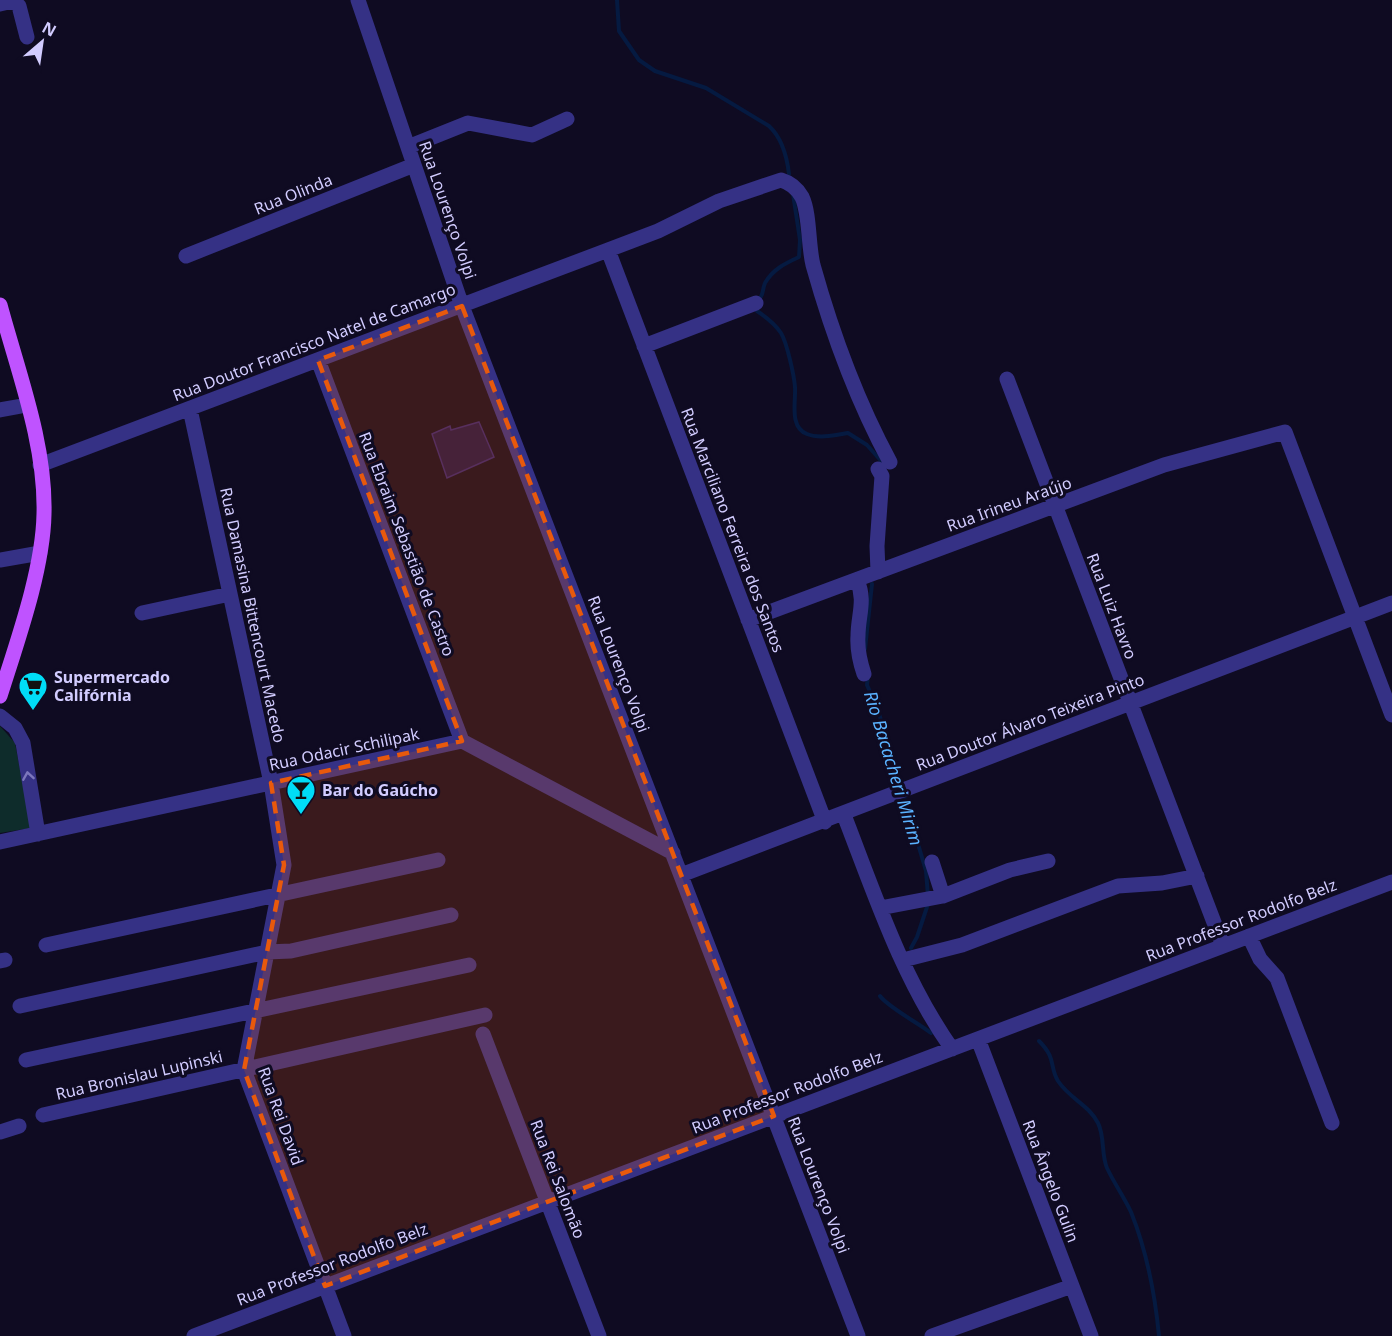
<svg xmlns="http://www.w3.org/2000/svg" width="1392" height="1336" font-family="'Noto Sans',sans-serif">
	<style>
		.green { fill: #0e2c2b }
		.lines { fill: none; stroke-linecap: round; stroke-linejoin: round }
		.stream { stroke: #051a41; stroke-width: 4 }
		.building { fill: #1f1545; stroke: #352573; stroke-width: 1.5 }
		.minor { stroke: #353185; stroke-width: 15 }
		.major { stroke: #bf53ff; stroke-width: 15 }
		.oneway { stroke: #7c77bc }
		.marked { fill: #e8590c; fill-opacity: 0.2; stroke: #e8590c; stroke-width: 4.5; stroke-dasharray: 12 8; stroke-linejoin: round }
		.labels { text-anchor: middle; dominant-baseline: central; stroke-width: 6; stroke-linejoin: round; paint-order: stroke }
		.street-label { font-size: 16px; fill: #d2ccff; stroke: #0f0b22 }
		.poi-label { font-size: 16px; font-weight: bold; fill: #d2ccff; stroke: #0f0b22; text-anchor: start }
		.water-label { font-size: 18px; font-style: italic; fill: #5ab2ff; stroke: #0f0b22 }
	</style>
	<rect width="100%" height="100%" fill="#0f0b22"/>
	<path class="green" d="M0 726 15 743 31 828 0 833Z"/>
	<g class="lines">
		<path class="stream" d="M617 0 619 31 639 60 655 71 706 88 769 126C782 138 787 157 789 174
			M758 301C764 295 762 290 765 283 773 269 786 263 799 257L800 240 793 194
			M757 308V311C766 317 775 324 781 333 787 343 794 375 795 387 796 402 789 427 807 434 819 439 836 435 848 433L867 445 883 463
			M865 649 872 584
			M868 676 867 685 878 710 900 786
			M903 793 926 871 928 896
			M911 948 917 937 928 904
			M880 996C888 1007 918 1023 931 1033
			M1039 1041C1057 1059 1049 1066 1058 1081 1070 1099 1089 1105 1098 1123 1105 1137 1101 1154 1107 1168 1114 1183 1124 1197 1131 1212 1147 1252 1155 1294 1159 1336"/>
	</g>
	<path class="building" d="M479 422 494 457 447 478 432 434 450 426 451 430Z"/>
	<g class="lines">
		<path class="minor" d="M358 0 462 306 858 1336
			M0 4 13 1 19 6 27 37
			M408 147 468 123 532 135 567 119
			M608 250 825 822
			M186 256 414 165
			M644 346 756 303
			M318 360 462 741
			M1007 379 1223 946
			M190 409 271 783 284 865 244 1070 344 1336
			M0 410 27 405
			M40 465 608 250 658 231 719 201 781 180C791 183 797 188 802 197 810 214 808 245 813 265 832 333 857 401 890 462
			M0 560 40 553
			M878 572 877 546 882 476 878 469
			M857 580C866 601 858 615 858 636 857 650 860 662 864 674
			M142 613 230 594
			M748 620 1164 465 1285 432 1392 715
			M0 716 15 728 23 743 38 834
			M844 815C875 895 902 978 952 1049
			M0 842 462 741 673 853
			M932 862 943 896
			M681 875 1392 603
			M880 908 943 896 1010 870 1048 861
			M1249 936 1260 959 1277 978 1332 1123
			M46 945 438 860
			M903 960 962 945 1118 886 1162 883 1197 876
			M0 961 5 960
			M20 1006 267 952 291 951 451 915
			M483 1034 599 1336
			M978 1039 1091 1336
			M26 1060 469 965
			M43 1115 485 1015
			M0 1132 19 1126
			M194 1336 1392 882
			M932 1336 1072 1286"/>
		<path class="major" d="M0 305C18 372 46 444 44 514 43 570 17 642 0 696"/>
	</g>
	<defs><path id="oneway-chevron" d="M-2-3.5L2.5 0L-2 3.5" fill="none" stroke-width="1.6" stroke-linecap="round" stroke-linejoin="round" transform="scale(1.5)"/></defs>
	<use class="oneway" href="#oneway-chevron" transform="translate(28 776) rotate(-99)"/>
	<path class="marked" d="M462 306 774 1116 325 1286 244 1070 284 865 271 783 462 741 318 360Z"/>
	<defs>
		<g id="supermarket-pin" transform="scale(1.5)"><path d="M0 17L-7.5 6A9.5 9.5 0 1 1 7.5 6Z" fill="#00ddf7" stroke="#0f0b22"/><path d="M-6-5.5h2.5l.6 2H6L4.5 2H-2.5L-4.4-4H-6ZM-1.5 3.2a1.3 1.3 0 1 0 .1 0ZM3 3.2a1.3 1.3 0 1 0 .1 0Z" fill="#111"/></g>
		<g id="bar-pin" transform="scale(1.5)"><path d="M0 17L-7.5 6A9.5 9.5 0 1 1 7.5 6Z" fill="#00ddf7" stroke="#0f0b22"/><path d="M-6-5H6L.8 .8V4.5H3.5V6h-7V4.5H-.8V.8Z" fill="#111"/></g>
	</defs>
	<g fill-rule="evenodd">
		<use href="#supermarket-pin" x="33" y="686"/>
		<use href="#bar-pin" x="301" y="790"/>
	</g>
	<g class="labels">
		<g class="street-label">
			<text transform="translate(293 194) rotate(-22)">Rua Olinda</text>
			<text transform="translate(448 210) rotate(71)">Rua Lourenço Volpi</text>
			<text transform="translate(314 342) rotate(-21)">Rua Doutor Francisco Natel de Camargo</text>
			<text transform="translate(1009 504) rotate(-20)">Rua Irineu Araújo</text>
			<text transform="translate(733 530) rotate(69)">Rua Marciliano Ferreira dos Santos</text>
			<text transform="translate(407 544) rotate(69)">Rua Ebraim Sebastião de Castro</text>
			<text transform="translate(1112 606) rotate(69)">Rua Luiz Havro</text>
			<text transform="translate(253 615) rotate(78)">Rua Damasina Bittencourt Macedo</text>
			<text transform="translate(619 664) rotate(69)">Rua Lourenço Volpi</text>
			<text transform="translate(1030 722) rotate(-21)">Rua Doutor Álvaro Teixeira Pinto</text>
			<text transform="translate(344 749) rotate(-12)">Rua Odacir Schilipak</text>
			<text transform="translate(1241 920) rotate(-21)">Rua Professor Rodolfo Belz</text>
			<text transform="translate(139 1075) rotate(-13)">Rua Bronislau Lupinski</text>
			<text transform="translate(787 1092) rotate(-21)">Rua Professor Rodolfo Belz</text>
			<text transform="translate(281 1116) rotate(70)">Rua Rei David</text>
			<text transform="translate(558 1179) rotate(69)">Rua Rei Salomão</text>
			<text transform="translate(1051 1181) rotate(69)">Rua Ângelo Gulin</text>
			<text transform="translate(819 1185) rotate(69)">Rua Lourenço Volpi</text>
			<text transform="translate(332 1264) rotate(-21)">Rua Professor Rodolfo Belz</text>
		</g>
		<g class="poi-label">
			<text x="54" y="677">Supermercado<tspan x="54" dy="18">Califórnia</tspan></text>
			<text x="322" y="790">Bar do Gaúcho</text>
		</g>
		<g class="water-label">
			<text transform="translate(894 768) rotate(73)">Rio Bacacheri Mirim</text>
		</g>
	</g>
	<g transform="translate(42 42) rotate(29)" stroke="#0f0b22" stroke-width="4.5" paint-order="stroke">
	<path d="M0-4.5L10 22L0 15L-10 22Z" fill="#d2ccff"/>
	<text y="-9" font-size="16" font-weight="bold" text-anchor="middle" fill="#d2ccff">N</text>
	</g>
</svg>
